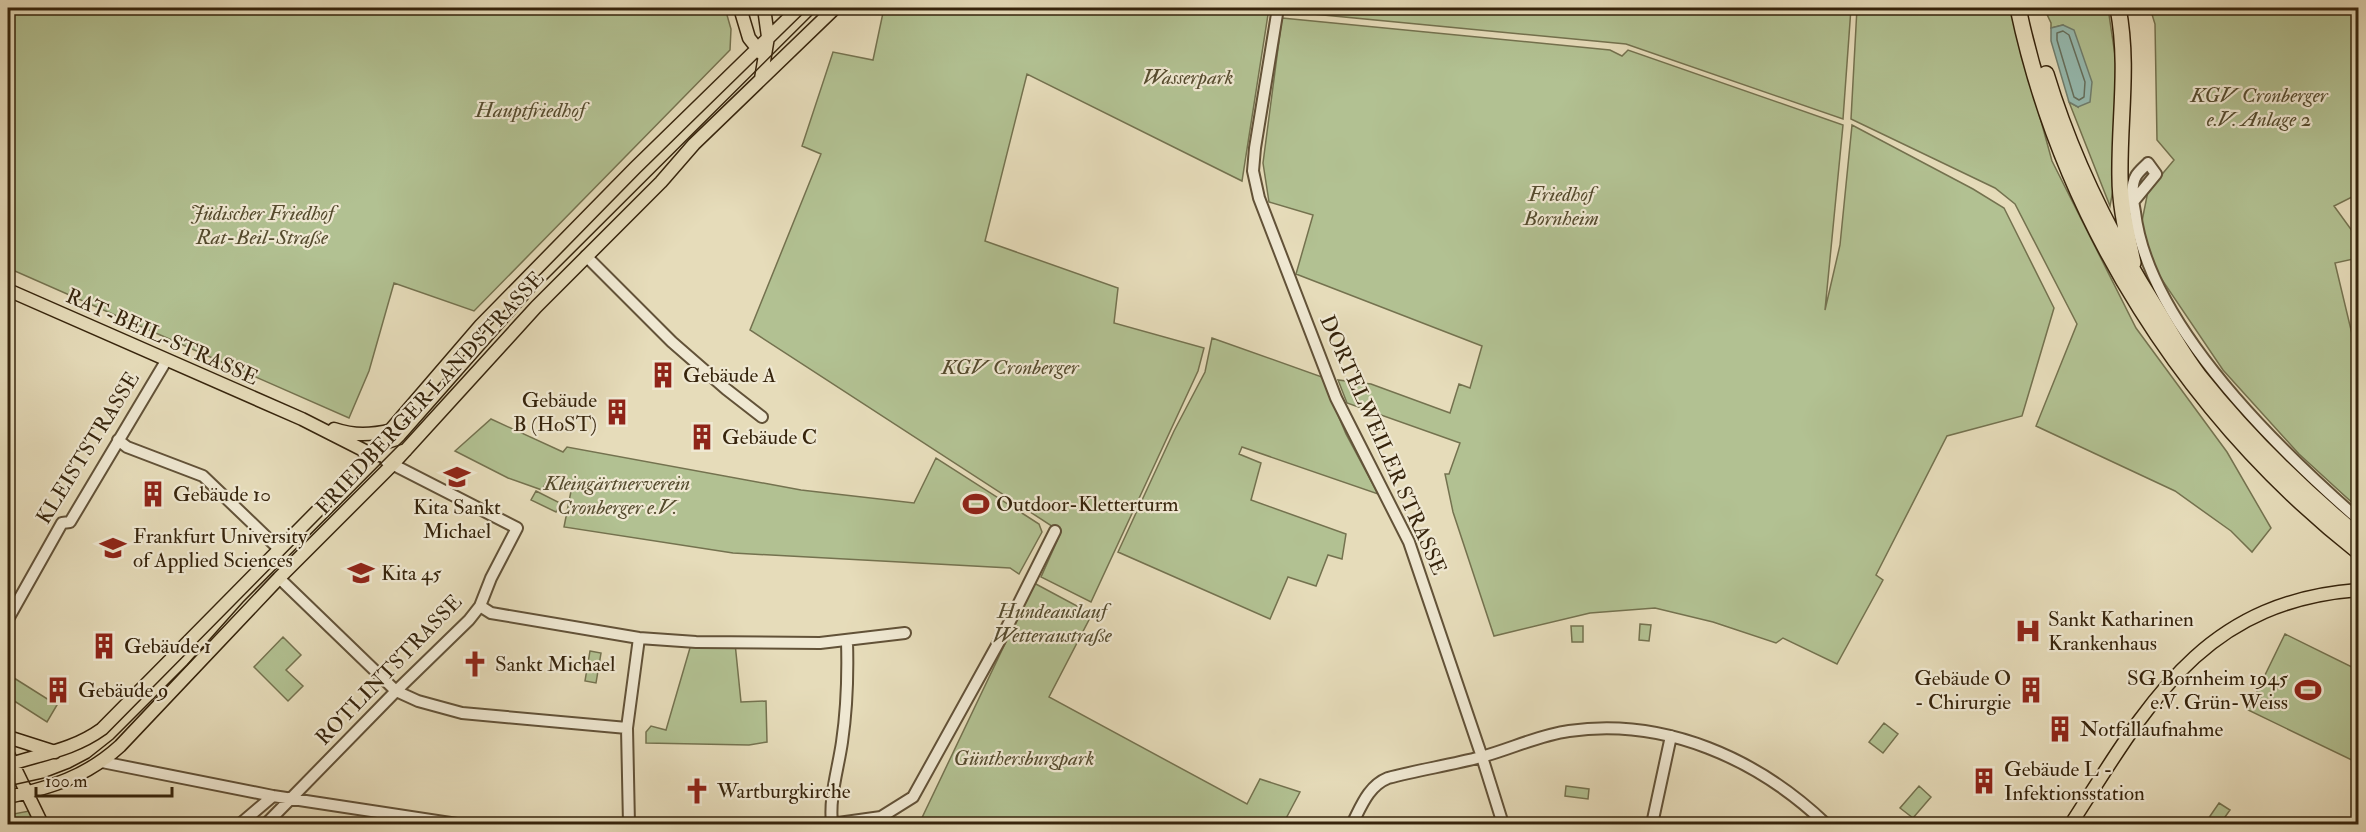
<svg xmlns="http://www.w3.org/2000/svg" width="2366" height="832" font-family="'IM FELL Double Pica',serif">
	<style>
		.green { fill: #b2c192; stroke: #74724f; stroke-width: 1.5 }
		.water { fill: #96bbb1; stroke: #707f6f; stroke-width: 1.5 }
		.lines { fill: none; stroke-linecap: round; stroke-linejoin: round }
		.shore { stroke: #66705e; stroke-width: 1.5 }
		.minor-casing { stroke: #625238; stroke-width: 14 }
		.major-casing { stroke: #36240c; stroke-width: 15 }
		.highway-casing { stroke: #36240c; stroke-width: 18 }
		.minor { stroke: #efe8d2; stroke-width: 10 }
		.major { stroke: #e6dcba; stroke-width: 12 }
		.highway { stroke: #e6dcba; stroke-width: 15 }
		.tram { stroke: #36240c; stroke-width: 1.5 }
		.labels { text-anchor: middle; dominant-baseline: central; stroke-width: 4.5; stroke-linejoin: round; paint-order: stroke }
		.park-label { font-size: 21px; font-style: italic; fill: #554b2e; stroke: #efe8d2 }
		.street-label { font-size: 21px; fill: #36240c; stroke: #efe8d2 }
		.poi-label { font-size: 21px; fill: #36240c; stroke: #efe8d2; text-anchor: start }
	</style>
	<rect width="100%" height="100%" fill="#e6dcba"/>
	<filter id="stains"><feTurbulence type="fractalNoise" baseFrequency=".00333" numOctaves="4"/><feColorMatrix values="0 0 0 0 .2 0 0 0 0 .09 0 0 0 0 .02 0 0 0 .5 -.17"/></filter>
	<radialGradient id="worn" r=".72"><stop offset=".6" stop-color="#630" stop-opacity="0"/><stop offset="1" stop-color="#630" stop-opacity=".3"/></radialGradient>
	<path class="green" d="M8 8H725L731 29 730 50 474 311 394 283 369 371 349 418 8 268Z
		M884 8H1269L1242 181 1027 74 985 241 1118 288 1114 323 1204 348 1198 371 1091 602 1041 577 1061 532 750 330 821 154 802 146 833 52 873 60Z
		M1282 8H1851L1843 119 1626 44 1282 11Z
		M1857 8H2010L2052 161 2136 328 2227 452 2271 528 2252 552 2231 531 2175 491 2036 426 2077 324 2015 204 1995 188 1851 119Z
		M2044 8H2108L2116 62 2114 185 2110 206 2069 102 2078 107 2063 25 2051 28V23Z
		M2150 8H2358V194L2334 206 2358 239V258L2335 263 2358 359V508L2299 454 2223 370 2154 268 2141 226 2148 191 2174 160 2157 140 2155 24Z
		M1282 18 1610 50 1622 56 1628 50 1843 125 1825 310 1840 245 1852 125 1973 189 2004 208 2054 308 2022 416 1947 436 1876 575 1883 580 1837 664 1783 638 1776 643 1713 622 1655 608 1590 613 1494 636 1453 512 1445 474H1449L1460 443 1347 403 1338 380 1371 384 1450 413 1459 384 1470 388 1482 346 1296 274 1313 215 1269 202 1263 163Z
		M1212 338 1322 377 1346 434 1378 494 1242 447 1239 454 1261 463 1251 500 1346 534 1342 559 1328 555 1316 586 1288 577 1270 619 1118 552 1174 431 1205 372Z
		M491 419 563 452 567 447 801 490 914 503 936 458 1039 524 1042 532 1019 574 1010 568 733 553 564 527 573 481 550 475 542 490 508 478 455 451Z
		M536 491 560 503 556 512 531 500Z
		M1034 583 1092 614 1049 697 1247 804 1260 779 1300 792 1283 824H919Z
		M1640 624 1651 625 1649 641 1639 640Z
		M1571 626H1583V642H1572Z
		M2285 634 2358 670V763L2248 710Z
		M283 637 301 655 286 670 303 686 288 701 254 667Z
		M692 641 735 643 741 702 766 701 767 742 749 745 646 743V732L651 726 666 730Z
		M590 651 601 653 596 683 585 681Z
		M14 678 57 705 47 722 8 697V689L11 688Z
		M1884 723 1898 734 1883 753 1869 742Z
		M1566 786 1589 789 1588 799 1565 796Z
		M1919 786 1931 797 1913 818 1900 808Z
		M2219 803 2230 810 2220 824H2210L2206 822Z
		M29 811 35 824H8V815Z"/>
	<path class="water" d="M2063 25 2074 30 2092 82 2090 102 2078 107 2069 102 2051 41V28Z"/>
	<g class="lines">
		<path class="shore" d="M2063 31 2069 35 2085 82 2084 97 2079 100 2074 97 2057 40V33Z"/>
		<g class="minor-casing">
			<path id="minor" d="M1278 8 1255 148 1253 171 1259 198 1336 398 1409 542 1482 757 1503 824
				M2133 202 2156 174 2148 163C2144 167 2138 172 2136 176 2130 186 2133 202 2135 212 2148 324 2277 448 2358 519
				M586 256 672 342 726 389 762 417
				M118 440 127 447 203 476 279 549
				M279 578 396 691 418 701 462 713 627 728
				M480 606 491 613 639 638 696 642 820 643 905 633
				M8 619 62 523 70 522 166 361
				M102 762 273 796 457 824
				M240 824 273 796
				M266 824 396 691 469 620 480 606 491 578 517 528 386 461
				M629 824 627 728 639 638
				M831 824 881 817 913 797 1006 629 1055 531
				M832 824C829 796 838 770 842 742 847 708 848 675 847 641
				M1352 824C1361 807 1368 786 1388 778 1419 770 1450 765 1481 757 1511 749 1539 735 1569 731 1665 717 1758 759 1826 824
				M1652 824 1671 736"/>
		</g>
		<g class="major-casing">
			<path id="major" d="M740 8 749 38 761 53
				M761 79 768 37 764 8
				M8 290 302 419 371 454 388 456 406 450
				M334 429C355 436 371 435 392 430
				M8 737 55 752
				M8 754 42 824
				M8 765C41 754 73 750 102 729L345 483 481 325 635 168 799 8
				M8 797C52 787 86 777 120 746L279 578 393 464 536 307 661 182 694 144 835 8
				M2071 824C2148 705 2201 602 2358 590"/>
		</g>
		<g class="highway-casing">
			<path id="highway" d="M2018 8C2063 221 2187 416 2358 551
				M2118 8C2129 65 2119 119 2120 177 2120 207 2127 234 2133 263
				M2046 74C2071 157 2109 234 2155 307 2169 330 2182 354 2199 376 2246 435 2300 488 2358 536"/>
		</g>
		<use href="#minor" class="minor"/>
		<use href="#major" class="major"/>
		<use href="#highway" class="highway"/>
		<path class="tram" d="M8 786 44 778 70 768 89 758 113 739 187 665 243 602 404 440 535 291 819 8"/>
	</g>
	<defs>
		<g id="building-bare" transform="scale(2.07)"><path d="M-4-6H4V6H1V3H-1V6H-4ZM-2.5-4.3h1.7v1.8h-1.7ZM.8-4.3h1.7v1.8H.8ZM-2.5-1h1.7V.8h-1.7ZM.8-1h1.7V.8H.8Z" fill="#8f2418" stroke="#efe8d2" stroke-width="2.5" paint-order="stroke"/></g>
		<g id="school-bare" transform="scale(2.07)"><path d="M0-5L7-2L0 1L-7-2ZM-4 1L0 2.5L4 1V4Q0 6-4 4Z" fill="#8f2418" stroke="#efe8d2" stroke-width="2.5" paint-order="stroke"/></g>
		<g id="stadium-bare" transform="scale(2.07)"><path d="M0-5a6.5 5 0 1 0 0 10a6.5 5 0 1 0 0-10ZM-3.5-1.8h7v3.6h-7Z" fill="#8f2418" stroke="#efe8d2" stroke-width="2.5" paint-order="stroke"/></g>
		<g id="university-bare" transform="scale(2.07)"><path d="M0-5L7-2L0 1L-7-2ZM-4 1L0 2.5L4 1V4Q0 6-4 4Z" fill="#8f2418" stroke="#efe8d2" stroke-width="2.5" paint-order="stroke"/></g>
		<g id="hospital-bare" transform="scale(2.07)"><path d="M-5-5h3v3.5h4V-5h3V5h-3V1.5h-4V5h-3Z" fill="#8f2418" stroke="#efe8d2" stroke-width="2.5" paint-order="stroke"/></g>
		<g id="church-bare" transform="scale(2.07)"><path d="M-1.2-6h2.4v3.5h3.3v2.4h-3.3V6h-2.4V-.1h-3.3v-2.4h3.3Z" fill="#8f2418" stroke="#efe8d2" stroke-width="2.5" paint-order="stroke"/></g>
	</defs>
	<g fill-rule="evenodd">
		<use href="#building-bare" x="663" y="375"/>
		<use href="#building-bare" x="617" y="412"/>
		<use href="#building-bare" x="702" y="437"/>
		<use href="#school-bare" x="457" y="477"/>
		<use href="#building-bare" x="153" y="494"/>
		<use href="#stadium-bare" x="976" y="504"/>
		<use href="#university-bare" x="113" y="548"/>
		<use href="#school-bare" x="361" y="573"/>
		<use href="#hospital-bare" x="2028" y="631"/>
		<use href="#building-bare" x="104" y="646"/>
		<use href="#church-bare" x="475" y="664"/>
		<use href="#building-bare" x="58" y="690"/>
		<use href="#building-bare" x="2031" y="690"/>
		<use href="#stadium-bare" x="2308" y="690"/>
		<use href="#building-bare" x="2060" y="729"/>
		<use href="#building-bare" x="1984" y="781"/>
		<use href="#church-bare" x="697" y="791"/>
	</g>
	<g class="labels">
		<g class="park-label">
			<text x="1188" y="77">Wasserpark</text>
			<text x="2259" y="95">KGV Cronberger<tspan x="2259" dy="24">e.V. Anlage 2</tspan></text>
			<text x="530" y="110">Hauptfriedhof</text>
			<text x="1561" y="194">Friedhof<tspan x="1561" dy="24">Bornheim</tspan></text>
			<text x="262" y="213">Jüdischer Friedhof<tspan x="262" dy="24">Rat-Beil-Straße</tspan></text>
			<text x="1010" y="367">KGV Cronberger</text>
			<text x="617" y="483">Kleingärtnerverein<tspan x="617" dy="24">Cronberger e.V.</tspan></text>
			<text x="1052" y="611">Hundeauslauf<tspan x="1052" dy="24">Wetteraustraße</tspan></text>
			<text x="1024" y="758">Günthersburgpark</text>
		</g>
		<g class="street-label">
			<text transform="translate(162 337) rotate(24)">RAT-BEIL-STRASSE</text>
			<text transform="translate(430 393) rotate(-47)">FRIEDBERGER LANDSTRASSE</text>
			<text transform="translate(1383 445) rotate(66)">DORTELWEILER STRASSE</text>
			<text transform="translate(88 448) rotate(-58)">KLEISTSTRASSE</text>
			<text transform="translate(389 670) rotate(-46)">ROTLINTSTRASSE</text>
		</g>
		<g class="poi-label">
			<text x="683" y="375">Gebäude A</text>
			<text x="597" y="400" text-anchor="end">Gebäude<tspan x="597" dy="24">B (HoST)</tspan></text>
			<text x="722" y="437">Gebäude C</text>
			<text x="173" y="494">Gebäude 10</text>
			<text x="996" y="504">Outdoor-Kletterturm</text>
			<text x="457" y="507" text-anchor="middle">Kita Sankt<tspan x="457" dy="24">Michael</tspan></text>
			<text x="133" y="536">Frankfurt University<tspan x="133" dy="24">of Applied Sciences</tspan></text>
			<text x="381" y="573">Kita 45</text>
			<text x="2048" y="619">Sankt Katharinen<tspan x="2048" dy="24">Krankenhaus</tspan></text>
			<text x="124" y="646">Gebäude 1</text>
			<text x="495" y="664">Sankt Michael</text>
			<text x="2011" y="678" text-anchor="end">Gebäude O<tspan x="2011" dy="24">- Chirurgie</tspan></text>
			<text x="2288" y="678" text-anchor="end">SG Bornheim 1945<tspan x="2288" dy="24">e.V. Grün-Weiss</tspan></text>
			<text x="78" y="690">Gebäude 9</text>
			<text x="2080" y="729">Notfallaufnahme</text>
			<text x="2004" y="769">Gebäude L -<tspan x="2004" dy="24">Infektionsstation</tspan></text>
			<text x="717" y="791">Wartburgkirche</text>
		</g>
	</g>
	<rect width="2366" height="832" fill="none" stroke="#e6dcba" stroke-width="30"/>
	<rect x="9" y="9" width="2348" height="814" fill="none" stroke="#36240c" stroke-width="3"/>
	<rect x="15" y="15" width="2336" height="802" fill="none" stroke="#36240c" stroke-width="1.5"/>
	<path d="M36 787v9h136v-9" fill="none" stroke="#36240c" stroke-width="3"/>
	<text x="45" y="787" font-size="18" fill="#36240c" stroke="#efe8d2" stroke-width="4.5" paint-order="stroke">100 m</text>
	<rect width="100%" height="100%" filter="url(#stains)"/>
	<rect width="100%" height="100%" fill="url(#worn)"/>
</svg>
